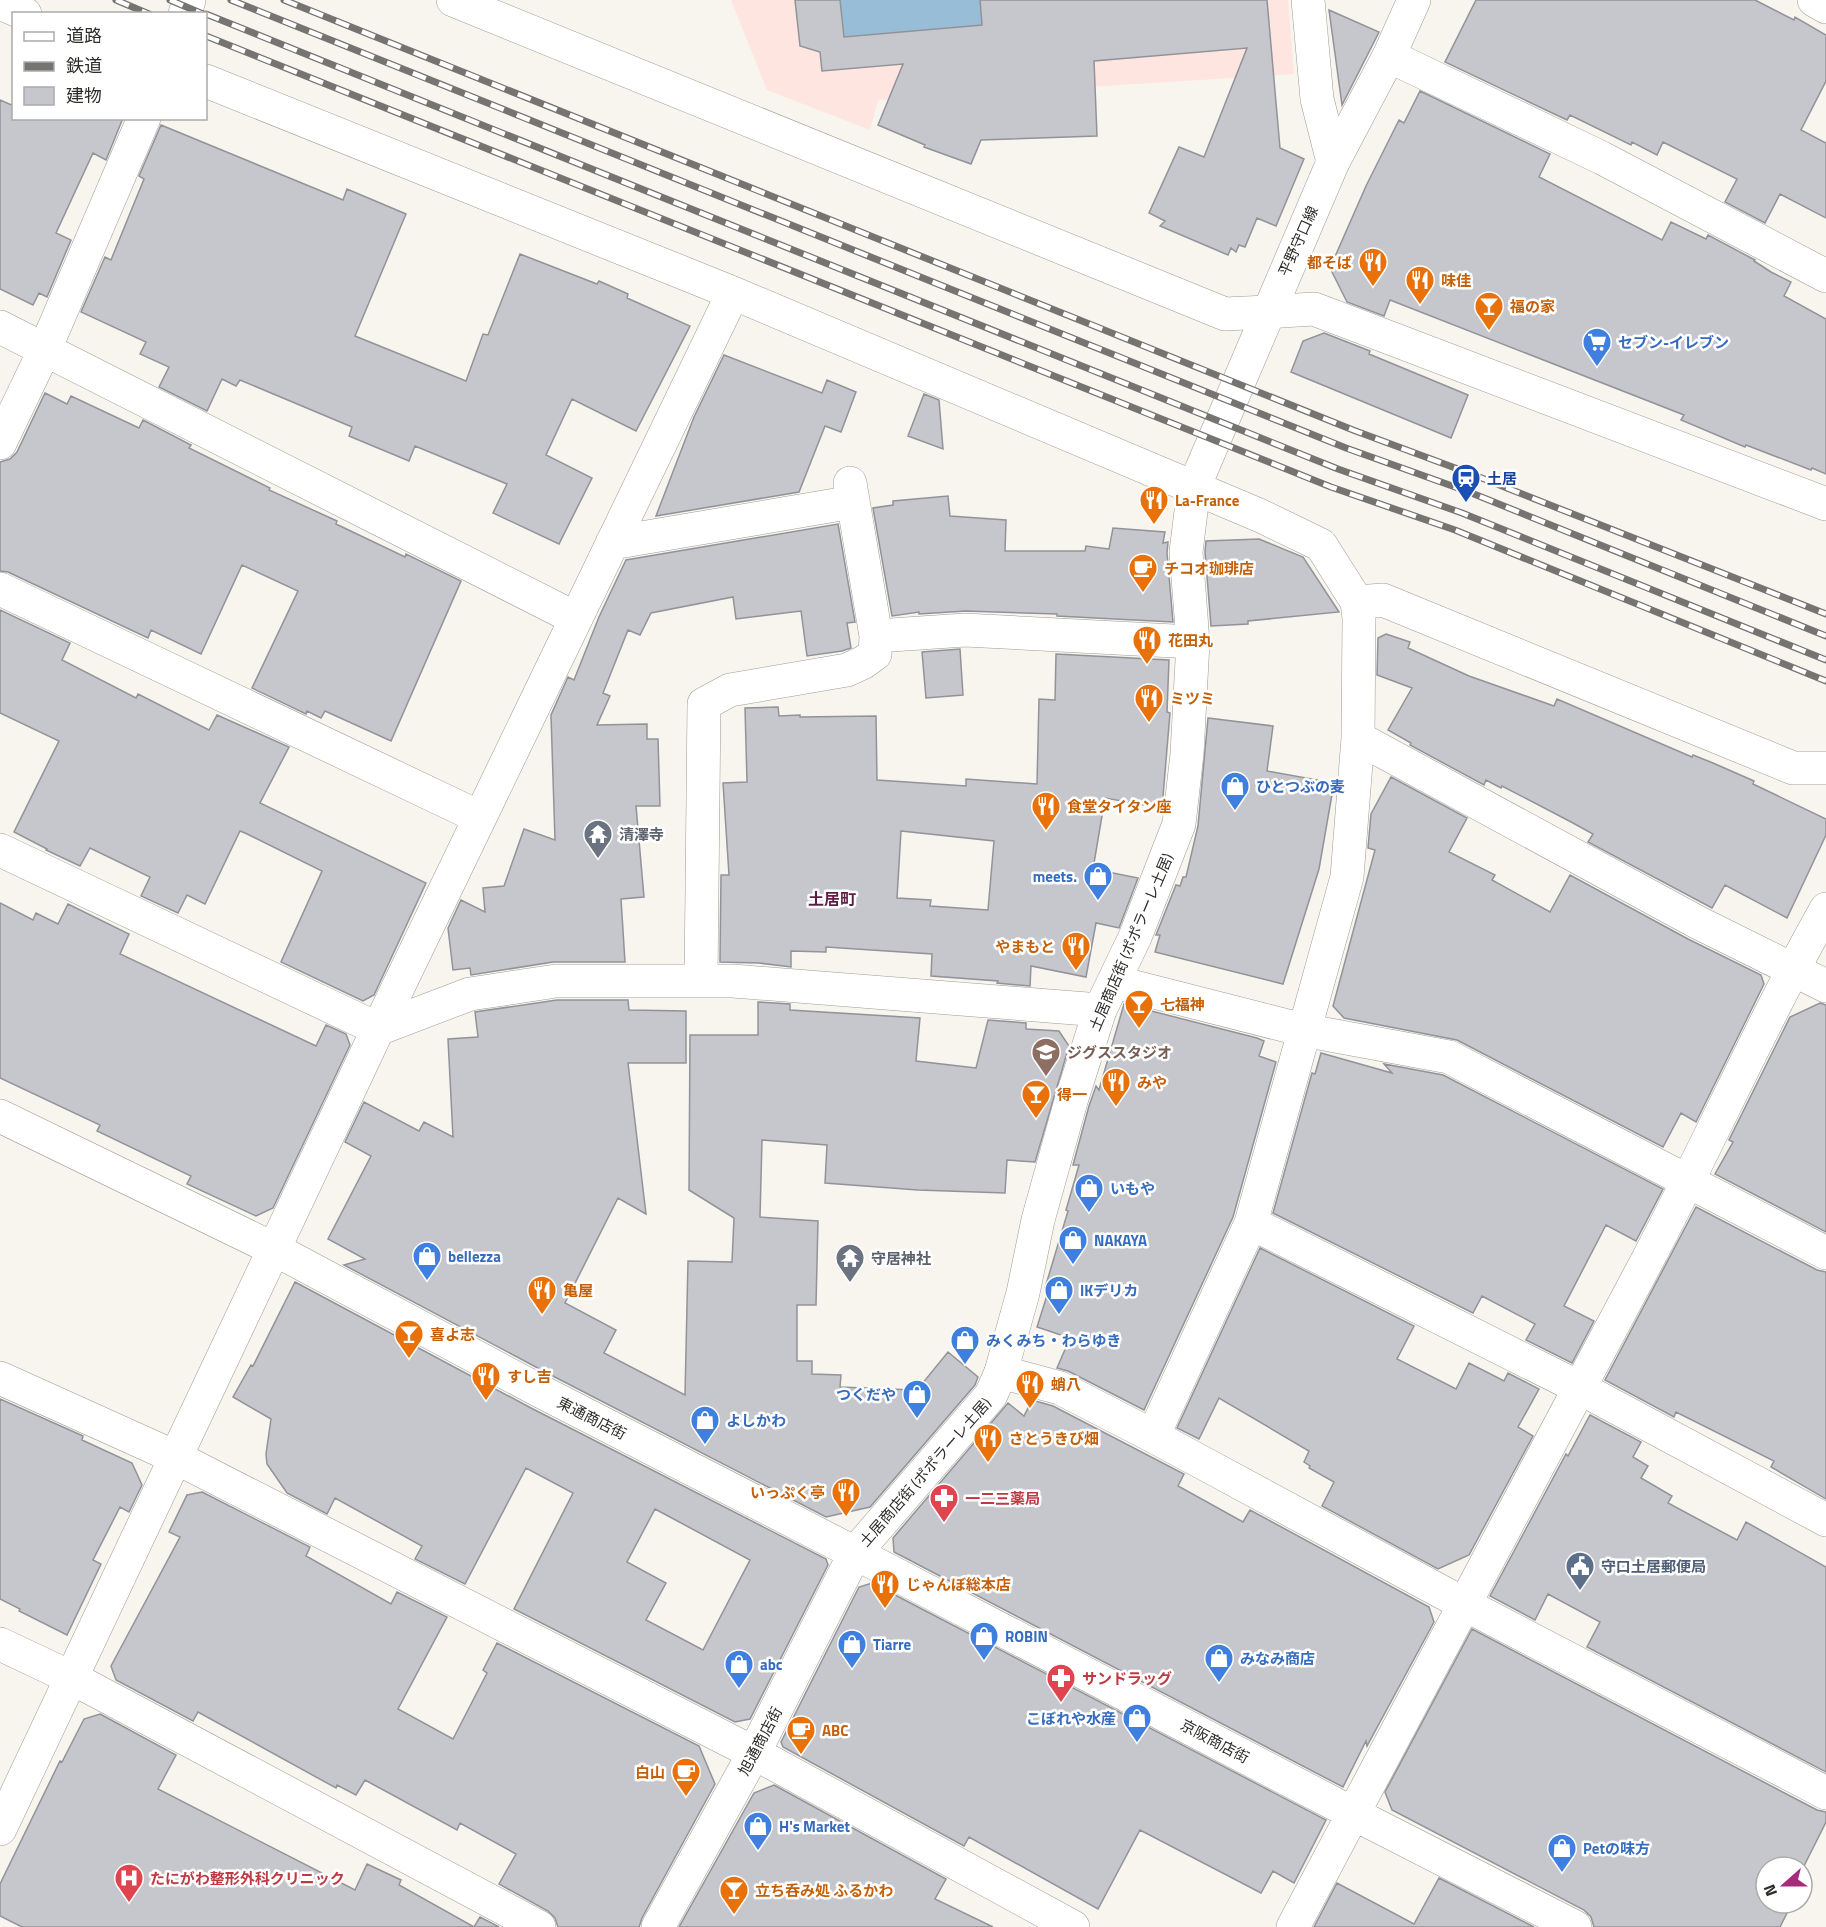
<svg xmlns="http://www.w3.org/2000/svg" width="1826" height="1927" font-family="'Titillium Web','Noto Sans JP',sans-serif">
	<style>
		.education { fill: #ffe5df }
		.water { fill: #98bed7 }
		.building { fill: #c6c6cd; stroke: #929299; stroke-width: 1.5; fill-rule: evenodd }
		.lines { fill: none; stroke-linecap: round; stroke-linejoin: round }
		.street-casing { stroke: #9e9c95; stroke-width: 34 }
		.secondary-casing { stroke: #9e9c95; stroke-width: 34 }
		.street { stroke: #fff; stroke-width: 33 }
		.secondary { stroke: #fff; stroke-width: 33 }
		.rail-casing { stroke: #767470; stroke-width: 7 }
		.rail { stroke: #fff; stroke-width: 4.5; stroke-dasharray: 14; stroke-linecap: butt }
		.labels { text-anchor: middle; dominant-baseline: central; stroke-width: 5; stroke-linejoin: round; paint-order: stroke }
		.street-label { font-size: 15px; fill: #2e2d2a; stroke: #fff }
		.food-label { font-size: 15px; font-weight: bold; fill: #c56008; stroke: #fff; text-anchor: start }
		.shop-label { font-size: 15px; font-weight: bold; fill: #366cbe; stroke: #fff; text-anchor: start }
		.transit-label { font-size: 15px; font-weight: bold; fill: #164399; stroke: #fff; text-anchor: start }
		.worship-label { font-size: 15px; font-weight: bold; fill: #5b616d; stroke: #fff; text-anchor: start }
		.education-label { font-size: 15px; font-weight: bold; fill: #785e54; stroke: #fff; text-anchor: start }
		.health-label { font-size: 15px; font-weight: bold; fill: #be3a42; stroke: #fff; text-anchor: start }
		.service-label { font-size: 15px; font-weight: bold; fill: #4e5e75; stroke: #fff; text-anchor: start }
		.neighbourhood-label { font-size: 16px; font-weight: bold; fill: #5c1f44; stroke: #fff }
	</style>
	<rect width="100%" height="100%" fill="#f8f5ee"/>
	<path class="education" d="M731 0H1288L1294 74 878 100 870 130 767 90Z"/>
	<path class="water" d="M840 0H980L982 25 844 37Z"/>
	<path class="building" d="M795 0H840L844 37 982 25 980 0H1267L1280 148 1304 159 1276 226 1257 218 1245 247 1239 245 1236 252 1231 248 1228 255 1160 226 1165 221 1149 213 1179 147 1204 157 1247 48 1094 61 1097 136 981 140 971 164 924 147 925 145 878 125 903 64 822 71 820 52 800 46Z
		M1476 0H1755L1794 20 1795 17 1826 35V81L1801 130 1826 143V218L1780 194 1765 223 1725 202 1737 179 1663 142 1657 155 1632 142 1631 145 1570 115 1567 120 1445 62Z
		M1329 10 1379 32 1342 105Z
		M1420 91 1550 154 1539 177 1662 240 1671 222 1706 239 1708 235 1755 260 1754 261 1771 272 1791 282 1784 296 1826 319V474L1812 468 1811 470 1746 445 1745 447 1681 420 1684 415 1390 300 1384 316 1347 302 1330 268 1366 186 1399 120 1404 123Z
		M0 100 14 106V118H123L106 160 93 153 56 233 71 240 47 297 39 293 33 305 0 289Z
		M161 125 343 200 347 189 406 214 355 336 466 381 483 334 488 335 520 254 597 284 599 281 628 294 627 298 690 326 636 431 572 399 546 455 592 478 559 544 493 513 507 484 415 446 409 461 349 436 352 427 240 380 236 386 222 379 207 411 159 387 169 367 140 354 146 342 81 312 105 257 111 260 144 179 139 176Z
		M1324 333 1370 351 1369 354 1468 395 1451 438 1291 372 1303 341Z
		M724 355 822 393 827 380 856 392 841 432 825 426 799 492 656 516 694 417Z
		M45 393 67 404 71 396 139 428 143 420 191 445 189 448 270 488 269 490 337 521 336 524 405 557 406 554 461 581 391 741 325 711 321 718 307 711 306 714 252 688 298 591 242 565 201 654 151 630 148 638 8 572 0 571V462L10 459 17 452Z
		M924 394 939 400 943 449 908 436Z
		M948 496 950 516 1006 520 1005 551H1085L1086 546 1109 549 1113 528 1165 532 1163 543 1168 542 1167 553 1173 622 1057 616V614L966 611 919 614V612L892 616 873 508 893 505V501Z
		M838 524 855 622 847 623 851 648 842 651 807 656 801 611 736 619 733 597 651 613 640 635 628 630 603 693 610 696 597 725 647 724V739H658L660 806H636L644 897 621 899 625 962H553L471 975 470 968 453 970 448 928 461 900 485 912 483 888 504 886 524 829 555 840 551 715 568 677 574 680 599 617 626 560Z
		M1259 539 1303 557 1339 612 1248 621V624L1211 626 1205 552 1206 541Z
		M0 610 70 643 62 660 136 698 138 694 209 730 217 715 289 747 260 803 426 883 374 995 363 1001 281 962 322 871 245 833 240 831 205 904 187 895 178 913 141 896 150 877 90 848 80 866 46 850 47 849 14 832 59 741 0 713Z
		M1386 634 1410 642 1408 648 1469 676 1554 706 1557 699 1692 757 1693 755 1713 763 1754 781 1753 784 1826 819V835L1787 918 1725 885 1712 908 1588 842 1593 834 1573 823 1502 786 1501 788 1486 780 1484 785 1410 745 1411 743 1388 730 1412 688 1377 675 1378 638Z
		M960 649 963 695 926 698 922 652Z
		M1056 654 1169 660 1167 712 1170 713 1162 808 1105 798 1093 869 1138 878 1119 928 1096 923 1086 977 1031 966 1030 986 997 983 998 981 931 976 932 954 826 947V952L791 951V967L759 963 720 962 721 875H729L723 783 747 782 745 708 778 707 779 716 800 715V717L876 716 877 780 966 786V779L1037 784 1039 699 1055 700ZM901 831 994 841 988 910 930 906 931 900 897 898Z
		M1208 718 1273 726 1267 771 1334 783 1319 869 1283 984 1155 952 1160 935H1156L1176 885 1180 886 1183 877H1186L1198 826Z
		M1391 777 1467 818 1449 852 1495 875 1492 880 1550 912 1570 875 1688 939 1761 975 1764 984 1696 1122 1681 1113 1663 1147 1457 1040 1344 1018 1333 1006 1375 850 1368 848 1371 814Z
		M0 903 33 920 36 913 58 924 68 904 129 934 120 954 316 1046 326 1025 346 1034 350 1045 273 1208 256 1216 187 1184 191 1176 97 1131 100 1125 0 1078Z
		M557 1000H628L629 1010 686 1011V1063H628L646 1214 618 1198 565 1303 616 1330 604 1353 685 1395 688 1261 732 1262 734 1218 689 1190 690 1035H758V1002L790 1004V1010L920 1018 916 1061 976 1068 988 1020 1026 1023V1029L1059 1031 1069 1046 1035 1162 1007 1160 1005 1193 918 1190 825 1183 827 1145 762 1140 760 1217 818 1221 816 1305H797V1361H812V1374L841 1375 840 1387 914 1390 920 1382 922 1384 948 1352 978 1377 975 1385 870 1507 826 1517 549 1374 344 1265 365 1259 328 1239 371 1156 345 1142 364 1102 419 1131 424 1122 453 1137 448 1039 478 1037 475 1012Z
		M1820 1003 1826 1005V1232L1715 1174 1733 1142 1729 1140 1790 1017Z
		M1124 1004 1257 1038 1264 1041 1259 1056 1276 1062 1233 1217 1144 1410 1068 1371 1057 1368 1070 1338 1037 1327 1049 1289 1045 1288 1068 1211 1066 1210 1079 1165H1073L1089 1106 1096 1086 1099 1090Z
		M1321 1053 1392 1073 1384 1064 1443 1075 1663 1189 1636 1241 1606 1225 1564 1306 1594 1321 1572 1363 1526 1340 1535 1324 1482 1296 1473 1313 1273 1213 1312 1073 1315 1074Z
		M1696 1207 1817 1270 1826 1272V1499L1771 1467 1774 1461 1676 1412 1674 1417 1605 1380Z
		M1260 1248 1414 1326 1397 1359 1456 1389 1469 1363 1504 1381 1508 1373 1539 1389 1518 1427 1533 1436 1469 1555 1438 1569 1322 1506 1334 1482 1309 1468 1310 1466 1304 1462 1309 1451 1219 1398 1199 1439 1177 1428Z
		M295 1282 531 1408 826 1559 828 1565 750 1719 735 1722 514 1609 573 1493 526 1468 465 1584 415 1559 422 1546 335 1498 327 1514 287 1493 267 1464 266 1454 271 1419 233 1397 251 1365 253 1366ZM655 1509 750 1560 703 1650 646 1620 666 1583 627 1562Z
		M0 1399 83 1436 82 1440 132 1463 142 1485 129 1512 120 1507 93 1560 101 1564 67 1635 19 1611 20 1609 0 1599Z
		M1032 1400 1053 1406 1184 1474 1178 1486 1243 1522 1250 1510 1429 1607 1434 1622 1367 1746 1366 1741 1343 1787 894 1552 893 1538 1008 1403 1024 1416Z
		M1590 1415 1641 1442 1633 1457 1648 1466 1641 1478 1672 1496 1668 1503 1737 1540 1746 1522 1826 1567V1772L1587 1647 1600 1622 1548 1594 1535 1620 1490 1596 1566 1454 1568 1456Z
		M202 1492 310 1547 306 1556 391 1604 397 1592 447 1617 398 1709 453 1739 487 1673 483 1670 497 1643 699 1746 715 1784 642 1918 639 1927H558L555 1918 548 1911 499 1884 516 1854 460 1823 457 1830 365 1780 356 1795 337 1785 336 1788 198 1712 193 1721 116 1680 111 1666 180 1537 169 1532 187 1495Z
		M872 1583 1326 1820 1294 1883 1273 1871 1261 1893 1140 1830 1098 1909 969 1837 964 1846 783 1747 781 1742 859 1587Z
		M1472 1629 1817 1810 1826 1812V1822L1802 1870V1867H1766V1903H1792L1780 1927H1594L1591 1917 1584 1910 1392 1810 1385 1792Z
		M100 1714 176 1755 158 1789 355 1890 367 1864 401 1880 399 1885 474 1927 480 1917 499 1927H22L0 1916V1884L60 1761 62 1762 84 1719Z
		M774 1785 946 1879 935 1899 993 1927H679L754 1793Z
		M1439 1878 1534 1927H1314L1337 1883 1414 1924Z"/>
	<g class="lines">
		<g class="street-casing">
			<path id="street" d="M1308 0 1317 99 1333 162
				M1814 0 1826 7
				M0 3 25 14
				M185 14 189 0
				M1389 56 1602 158 1826 276
				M206 81 733 293 1261 516 1321 545 1357 602 1383 600 1793 768H1826
				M1267 312 1314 309 1826 504
				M0 327 575 618
				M0 443 45 349 144 118
				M850 483 876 636
				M612 543 853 502
				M0 589 479 817
				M1358 738 1697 922 1826 986
				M0 850 378 1029 470 994 556 981H733L1100 1010
				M701 981 704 704 730 690 847 670 864 662 875 654 876 636 965 630 1193 642
				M1115 982 1303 1030 1449 1057 1826 1253
				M0 1116 274 1249 540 1391 855 1553 1352 1813 1575 1927
				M1251 1223 1580 1388 1826 1520
				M1001 1372 1060 1388 1153 1436 1464 1604 1826 1793
				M0 1378 175 1457 754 1753 1073 1927
				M1153 1436 1251 1223 1347 877 1358 738 1359 618 1357 602
				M0 1644 72 1678 539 1927
				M0 1829 378 1029 733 293
				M1293 1927C1410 1704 1531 1482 1648 1259 1709 1143 1762 1023 1826 909"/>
		</g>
		<g class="secondary-casing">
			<path id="secondary" d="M453 0 1220 312 1225 314 1267 312
				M658 1927 754 1753 855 1553 991 1395 1001 1372 1023 1293 1038 1220 1071 1101 1100 1010 1135 937 1179 824 1187 754 1193 642 1186 552 1194 487 1333 162 1389 56 1414 0"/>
		</g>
		<use href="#street" class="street"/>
		<use href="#secondary" class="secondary"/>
		<g class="rail-casing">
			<path id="rail" d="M116 0 149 14
				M170 0 203 14
				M231 0 1346 448 1469 492 1826 636
				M284 0 1353 430 1474 475 1826 614
				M206 14 1338 469 1462 513 1826 660
				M206 36 1331 487 1455 530 1826 681"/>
		</g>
		<use href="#rail" class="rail"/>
	</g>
	<defs>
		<g id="restaurant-pin" transform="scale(1.5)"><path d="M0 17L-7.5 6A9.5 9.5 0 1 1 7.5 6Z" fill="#e8710a" stroke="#fff"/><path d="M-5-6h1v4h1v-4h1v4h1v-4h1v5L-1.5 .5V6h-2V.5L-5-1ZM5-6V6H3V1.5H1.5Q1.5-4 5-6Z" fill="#fff"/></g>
		<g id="bar-pin" transform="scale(1.5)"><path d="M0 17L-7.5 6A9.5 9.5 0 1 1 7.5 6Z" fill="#e8710a" stroke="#fff"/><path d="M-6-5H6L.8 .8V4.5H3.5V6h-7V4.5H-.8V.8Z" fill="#fff"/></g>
		<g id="supermarket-pin" transform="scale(1.5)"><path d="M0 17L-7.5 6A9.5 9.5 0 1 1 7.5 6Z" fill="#3f7fe0" stroke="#fff"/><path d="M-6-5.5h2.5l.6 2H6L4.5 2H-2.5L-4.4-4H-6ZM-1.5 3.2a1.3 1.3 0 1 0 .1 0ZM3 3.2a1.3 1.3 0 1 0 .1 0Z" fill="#fff"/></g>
		<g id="station-pin" transform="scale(1.5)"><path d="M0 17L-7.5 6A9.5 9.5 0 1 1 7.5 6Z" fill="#1a4fb4" stroke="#fff"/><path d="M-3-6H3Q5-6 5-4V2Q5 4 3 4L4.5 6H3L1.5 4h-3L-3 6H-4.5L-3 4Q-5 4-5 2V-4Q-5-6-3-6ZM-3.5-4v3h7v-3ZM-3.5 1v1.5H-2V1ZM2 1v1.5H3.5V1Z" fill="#fff"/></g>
		<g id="cafe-pin" transform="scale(1.5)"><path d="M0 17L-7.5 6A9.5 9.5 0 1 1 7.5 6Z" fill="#e8710a" stroke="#fff"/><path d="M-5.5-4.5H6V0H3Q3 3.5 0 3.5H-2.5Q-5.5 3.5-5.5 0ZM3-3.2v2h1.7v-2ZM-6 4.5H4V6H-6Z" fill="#fff"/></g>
		<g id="shop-pin" transform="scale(1.5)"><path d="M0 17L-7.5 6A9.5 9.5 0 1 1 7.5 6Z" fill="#3f7fe0" stroke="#fff"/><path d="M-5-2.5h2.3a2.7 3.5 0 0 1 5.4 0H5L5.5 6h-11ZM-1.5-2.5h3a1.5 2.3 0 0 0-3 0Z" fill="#fff"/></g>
		<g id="temple-pin" transform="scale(1.5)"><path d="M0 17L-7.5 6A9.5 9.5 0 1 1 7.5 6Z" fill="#6b7280" stroke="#fff"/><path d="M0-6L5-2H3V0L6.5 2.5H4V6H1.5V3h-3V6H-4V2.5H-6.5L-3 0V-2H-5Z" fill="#fff"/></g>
		<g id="school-pin" transform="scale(1.5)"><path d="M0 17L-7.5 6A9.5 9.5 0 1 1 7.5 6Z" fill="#8d6e63" stroke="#fff"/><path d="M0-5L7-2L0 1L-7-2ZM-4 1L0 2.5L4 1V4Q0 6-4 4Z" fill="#fff"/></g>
		<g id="pharmacy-pin" transform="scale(1.5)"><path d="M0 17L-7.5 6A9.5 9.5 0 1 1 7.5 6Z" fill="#e0444e" stroke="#fff"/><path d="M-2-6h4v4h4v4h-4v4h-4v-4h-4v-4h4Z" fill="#fff"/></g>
		<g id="civic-pin" transform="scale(1.5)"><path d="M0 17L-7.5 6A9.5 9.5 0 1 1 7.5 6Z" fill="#5c6f8a" stroke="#fff"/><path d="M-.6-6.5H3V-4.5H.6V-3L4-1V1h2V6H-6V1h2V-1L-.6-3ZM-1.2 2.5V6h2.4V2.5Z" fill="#fff"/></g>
		<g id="hospital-pin" transform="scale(1.5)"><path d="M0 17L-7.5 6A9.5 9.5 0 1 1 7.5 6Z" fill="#e0444e" stroke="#fff"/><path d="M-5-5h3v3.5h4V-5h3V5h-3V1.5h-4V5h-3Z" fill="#fff"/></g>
	</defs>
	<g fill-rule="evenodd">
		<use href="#restaurant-pin" x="1373" y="262"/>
		<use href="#restaurant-pin" x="1420" y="280"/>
		<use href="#bar-pin" x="1489" y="306"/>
		<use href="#supermarket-pin" x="1597" y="342"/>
		<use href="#station-pin" x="1466" y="478"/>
		<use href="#restaurant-pin" x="1154" y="500"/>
		<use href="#cafe-pin" x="1143" y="568"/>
		<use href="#restaurant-pin" x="1147" y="640"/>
		<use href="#restaurant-pin" x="1149" y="698"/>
		<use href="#shop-pin" x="1235" y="786"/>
		<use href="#restaurant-pin" x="1046" y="806"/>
		<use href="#temple-pin" x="598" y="834"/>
		<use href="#shop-pin" x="1098" y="876"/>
		<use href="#restaurant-pin" x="1076" y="946"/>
		<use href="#bar-pin" x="1139" y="1004"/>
		<use href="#school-pin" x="1046" y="1052"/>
		<use href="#restaurant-pin" x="1116" y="1082"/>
		<use href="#bar-pin" x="1036" y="1094"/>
		<use href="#shop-pin" x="1089" y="1188"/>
		<use href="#shop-pin" x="1073" y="1240"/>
		<use href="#shop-pin" x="427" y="1256"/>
		<use href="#temple-pin" x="850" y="1258"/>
		<use href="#restaurant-pin" x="542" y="1290"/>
		<use href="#shop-pin" x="1059" y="1290"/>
		<use href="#bar-pin" x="409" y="1334"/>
		<use href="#shop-pin" x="965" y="1340"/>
		<use href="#restaurant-pin" x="486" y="1376"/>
		<use href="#restaurant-pin" x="1030" y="1384"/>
		<use href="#shop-pin" x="917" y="1394"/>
		<use href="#shop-pin" x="705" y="1420"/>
		<use href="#restaurant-pin" x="988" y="1438"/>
		<use href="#restaurant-pin" x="846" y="1492"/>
		<use href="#pharmacy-pin" x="944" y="1498"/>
		<use href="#civic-pin" x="1580" y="1566"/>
		<use href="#restaurant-pin" x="885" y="1584"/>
		<use href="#shop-pin" x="984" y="1636"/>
		<use href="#shop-pin" x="852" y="1644"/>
		<use href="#shop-pin" x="1219" y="1658"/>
		<use href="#shop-pin" x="739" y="1664"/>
		<use href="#pharmacy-pin" x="1061" y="1678"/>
		<use href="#shop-pin" x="1137" y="1718"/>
		<use href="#cafe-pin" x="801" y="1730"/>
		<use href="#cafe-pin" x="686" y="1772"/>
		<use href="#shop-pin" x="758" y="1826"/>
		<use href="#shop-pin" x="1562" y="1848"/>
		<use href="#hospital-pin" x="129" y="1878"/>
		<use href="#bar-pin" x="734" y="1890"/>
	</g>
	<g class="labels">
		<g class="street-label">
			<text transform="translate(1298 241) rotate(-66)">平野守口線</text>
			<text transform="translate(1131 942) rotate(-67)">土居商店街 (ポポラーレ土居)</text>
			<text transform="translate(592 1418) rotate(27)">東通商店街</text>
			<text transform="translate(925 1472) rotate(-49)">土居商店街 (ポポラーレ土居)</text>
			<text transform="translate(760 1741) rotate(-62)">旭通商店街</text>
			<text transform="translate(1215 1741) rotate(28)">京阪商店街</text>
		</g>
		<g class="food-label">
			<text x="1352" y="262" text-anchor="end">都そば</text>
			<text x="1441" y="280">味佳</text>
			<text x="1510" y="306">福の家</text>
			<text x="1175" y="500">La-France</text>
			<text x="1164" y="568">チコオ珈琲店</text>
			<text x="1168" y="640">花田丸</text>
			<text x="1170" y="698">ミツミ</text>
			<text x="1067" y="806">食堂タイタン座</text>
			<text x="1055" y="946" text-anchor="end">やまもと</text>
			<text x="1160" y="1004">七福神</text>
			<text x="1137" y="1082">みや</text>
			<text x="1057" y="1094">得一</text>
			<text x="563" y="1290">亀屋</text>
			<text x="430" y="1334">喜よ志</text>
			<text x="507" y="1376">すし吉</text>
			<text x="1051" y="1384">蛸八</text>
			<text x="1009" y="1438">さとうきび畑</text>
			<text x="825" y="1492" text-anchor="end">いっぷく亭</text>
			<text x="906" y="1584">じゃんぼ総本店</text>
			<text x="822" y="1730">ABC</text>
			<text x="665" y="1772" text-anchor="end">白山</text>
			<text x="755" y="1890">立ち呑み処 ふるかわ</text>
		</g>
		<g class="shop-label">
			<text x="1618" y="342">セブン-イレブン</text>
			<text x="1256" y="786">ひとつぶの麦</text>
			<text x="1077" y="876" text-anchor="end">meets.</text>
			<text x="1110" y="1188">いもや</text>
			<text x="1094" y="1240">NAKAYA</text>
			<text x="448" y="1256">bellezza</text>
			<text x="1080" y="1290">IKデリカ</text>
			<text x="986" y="1340">みくみち・わらゆき</text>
			<text x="896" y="1394" text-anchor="end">つくだや</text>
			<text x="726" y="1420">よしかわ</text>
			<text x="1005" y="1636">ROBIN</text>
			<text x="873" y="1644">Tiarre</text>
			<text x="1240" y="1658">みなみ商店</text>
			<text x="760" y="1664">abc</text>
			<text x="1116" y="1718" text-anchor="end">こぼれや水産</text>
			<text x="779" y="1826">H's Market</text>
			<text x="1583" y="1848">Petの味方</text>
		</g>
		<g class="transit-label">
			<text x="1487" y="478">土居</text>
		</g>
		<g class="worship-label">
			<text x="619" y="834">清澤寺</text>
			<text x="871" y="1258">守居神社</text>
		</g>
		<g class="education-label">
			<text x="1067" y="1052">ジグススタジオ</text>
		</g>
		<g class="health-label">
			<text x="965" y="1498">一二三薬局</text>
			<text x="1082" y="1678">サンドラッグ</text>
			<text x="150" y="1878">たにがわ整形外科クリニック</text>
		</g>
		<g class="service-label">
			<text x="1601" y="1566">守口土居郵便局</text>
		</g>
		<g class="neighbourhood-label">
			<text x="832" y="899">土居町</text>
		</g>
	</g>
	<rect x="12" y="12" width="195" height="108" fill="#ffffff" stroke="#ababaa" stroke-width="1.5"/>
	<rect x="24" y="32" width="30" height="9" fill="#ffffff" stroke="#ababaa" stroke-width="1.5"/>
	<text x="66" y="42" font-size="18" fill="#2e2d2a">道路</text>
	<rect x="24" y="62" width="30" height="9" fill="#767470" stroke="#ababaa" stroke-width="1.5"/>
	<text x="66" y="72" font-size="18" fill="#2e2d2a">鉄道</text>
	<rect x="24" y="87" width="30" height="18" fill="#c6c6cd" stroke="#ababaa" stroke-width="1.5"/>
	<text x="66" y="102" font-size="18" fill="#2e2d2a">建物</text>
	<g transform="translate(1784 1885) rotate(249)"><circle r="28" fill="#ffffff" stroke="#ababaa" stroke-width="1.5"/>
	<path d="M0-4.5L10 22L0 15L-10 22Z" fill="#a82a7a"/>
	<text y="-9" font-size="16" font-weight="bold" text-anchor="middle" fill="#2e2d2a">N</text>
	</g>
</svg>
